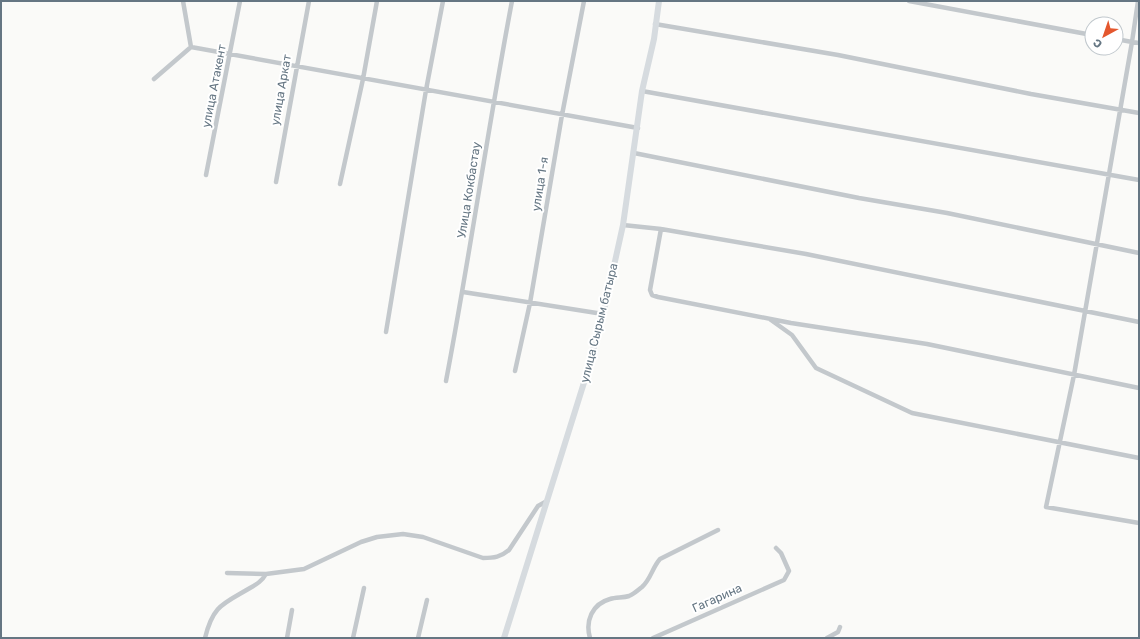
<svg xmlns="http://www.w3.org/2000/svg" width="1140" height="639" font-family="Rubik,sans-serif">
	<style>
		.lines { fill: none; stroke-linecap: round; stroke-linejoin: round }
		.street { stroke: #c3c8cc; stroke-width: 4.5 }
		.secondary { stroke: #d6dbdf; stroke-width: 6 }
		.labels { text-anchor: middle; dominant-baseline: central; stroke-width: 4; stroke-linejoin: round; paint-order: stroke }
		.street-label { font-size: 12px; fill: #657683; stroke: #fff }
	</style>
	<rect width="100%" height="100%" fill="#fafaf8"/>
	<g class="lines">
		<path class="street" d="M183 1 191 47
			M909 1 1092 35
			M655 24 838 55 1031 94 1139 113
			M1116 39 1132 42 1138 1
			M1139 43 1132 42 1074 375 1046 507 1139 523
			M154 79 191 47 638 128
			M642 91 1139 180
			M634 153 859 198 947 213 1139 253
			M206 175 240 1
			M276 182 309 1
			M340 184 363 79 377 1
			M623 225 661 229 806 254 1139 322
			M661 229 650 290 652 295 658 297 791 323 927 344 1139 388
			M463 292 603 314
			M771 320 792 335 816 368 912 413 1139 458
			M386 332 426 90 443 1
			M515 371 530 303 562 115 584 1
			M446 381C470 255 488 127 512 1
			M227 573 266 574 304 569 361 542 377 537 403 534 423 537 483 558C494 558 501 557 509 550L538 506 547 501
			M205 638C213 605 223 604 250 588 257 584 262 581 266 574
			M287 638 292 610
			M353 638 364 588
			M418 638 427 600
			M590 638C585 621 592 604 610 599 616 597 623 598 629 596 634 594 638 590 642 587 651 579 652 568 660 559L718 530
			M653 638 784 580 789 571 781 553 776 548
			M827 638 838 632 840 627"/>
		<path class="secondary" d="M504 638 587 373 606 302 623 225 642 91 654 39 659 1"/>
	</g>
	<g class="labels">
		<g class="street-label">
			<text transform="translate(214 86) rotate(-79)">улица Атакент</text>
			<text transform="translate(281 90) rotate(-80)">улица Аркат</text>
			<text transform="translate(540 184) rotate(-81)">улица 1-я</text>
			<text transform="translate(469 190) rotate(-81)">Улица Кокбастау</text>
			<text transform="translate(599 323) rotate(-76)">улица Сырым батыра</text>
			<text transform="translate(717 598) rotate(-24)">Гагарина</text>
		</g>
	</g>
	<rect width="1140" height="639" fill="none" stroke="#657683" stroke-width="4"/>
	<g transform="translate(1104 36) rotate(220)"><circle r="19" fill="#ffffff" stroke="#c1c8cd"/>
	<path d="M0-3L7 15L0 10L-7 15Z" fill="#e4572e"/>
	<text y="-6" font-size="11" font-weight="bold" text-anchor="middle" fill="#657683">С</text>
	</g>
</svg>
